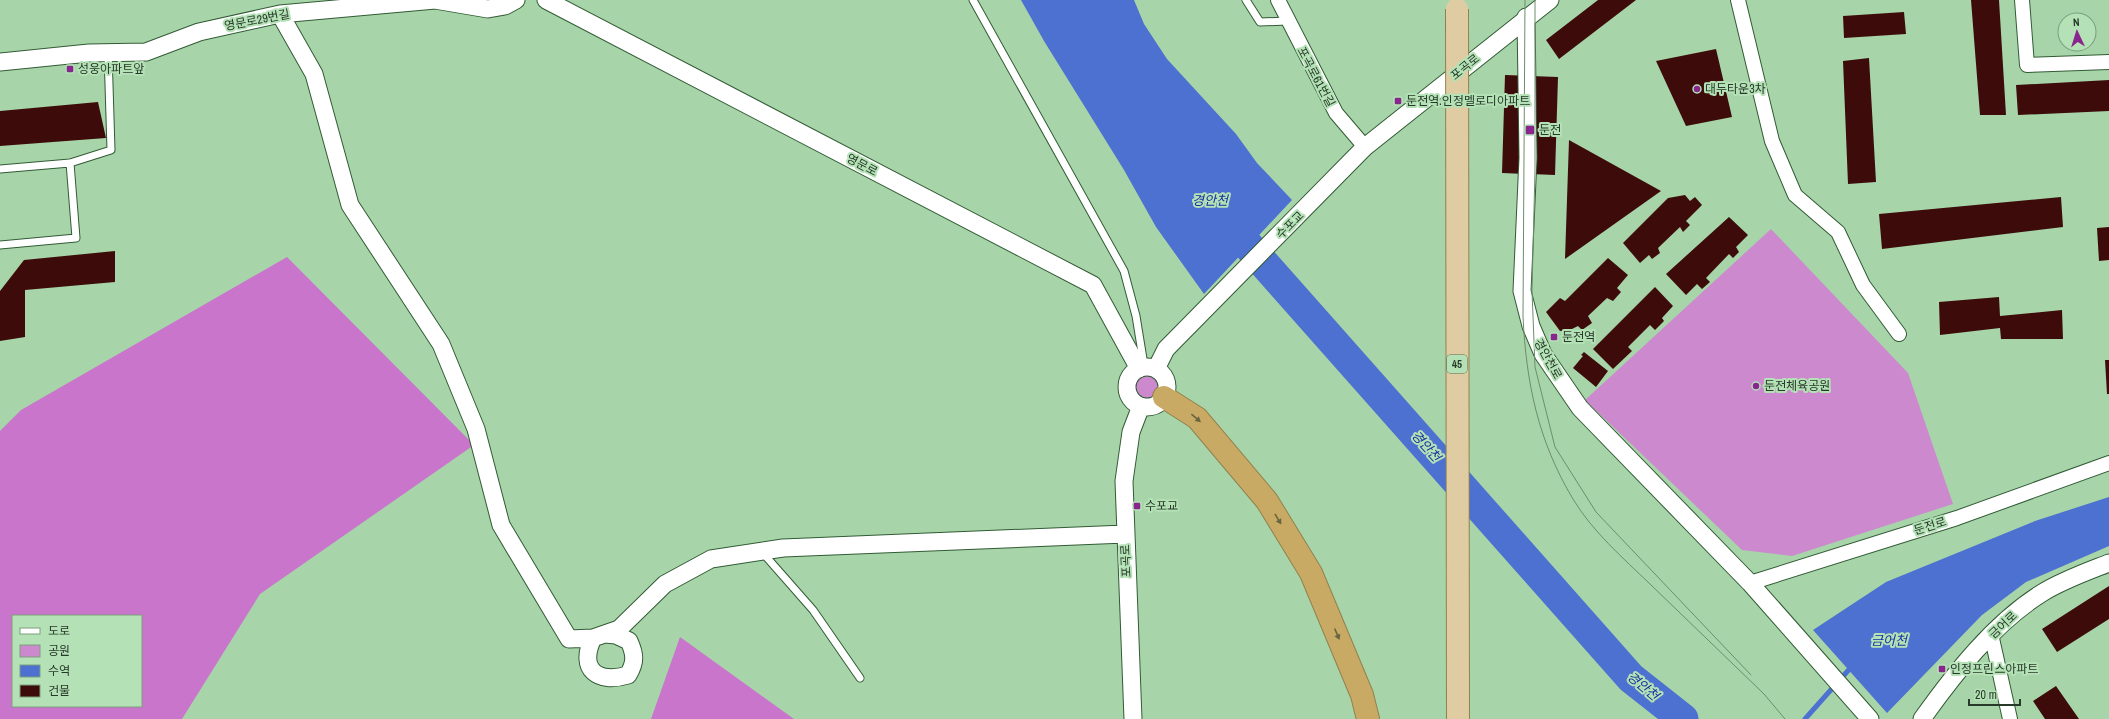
<svg xmlns="http://www.w3.org/2000/svg" width="2109" height="719" font-family="'Archivo Narrow','Noto Sans KR',sans-serif">
	<style>
		.green { fill: #cc89ce }
		.forest { fill: #c975cc; fill-rule: evenodd }
		.water { fill: #4d71d0 }
		.lines { fill: none; stroke-linecap: round; stroke-linejoin: round }
		.stream { stroke: #4d71d0; stroke-width: 5 }
		.river { stroke: #4d71d0; stroke-width: 31 }
		.building { fill: #3d0c0a }
		.service-casing { stroke: #325b35; stroke-width: 9 }
		.minor-casing { stroke: #325b35; stroke-width: 16 }
		.tertiary-casing { stroke: #325b35; stroke-width: 19 }
		.motorway-casing { stroke: #90824f; stroke-width: 24 }
		.service { stroke: #fff; stroke-width: 7 }
		.minor { stroke: #fff; stroke-width: 14 }
		.tertiary { stroke: #fff; stroke-width: 17 }
		.motorway { stroke: #c9aa64; stroke-width: 22 }
		.tram { stroke: #6c8d6e; stroke-width: 1 }
		.primary-bridge-casing { stroke: #90824f; stroke-width: 24; stroke-linecap: butt }
		.primary-bridge { stroke: #dfcca2; stroke-width: 22 }
		.oneway { fill: #686640 }
		.poi-dot { fill: #89268e; stroke: #b4e2b6; stroke-width: 1.5 }
		.labels { text-anchor: middle; dominant-baseline: central; stroke-width: 4; stroke-linejoin: round; paint-order: stroke }
		.shield { fill: #b4e2b6; stroke: #516c53; stroke-width: 1 }
		.shield-label { font-size: 11px; font-weight: bold; fill: #273928 }
		.street-label { font-size: 12px; fill: #273928; stroke: #b4e2b6 }
		.poi-label { font-size: 12px; fill: #273928; stroke: #b4e2b6; text-anchor: start }
		.water-label { font-size: 13px; font-style: italic; fill: #1530a0; stroke: #b4e2b6 }
	</style>
	<rect width="100%" height="100%" fill="#a7d5a9"/>
	<path class="green" d="M1771 229 1908 373 1953 504 1792 556 1742 550 1585 400Z
		M1134 387a13 13 0 1 1 26 0a13 13 0 1 1-26 0Z"/>
	<path class="forest" d="M287 257 474 445 260 594 182 719H0V431L21 410ZM13 616H141V706H13Z
		M680 637 794 719H651Z"/>
	<path class="water" d="M1021 0H1134L1144 24 1167 59 1236 134 1257 163 1292 200 1204 294 1156 227 1124 170 1044 41Z
		M2109 497V546L2026 582 1982 615 1887 713 1813 630 1886 582 2035 521Z"/>
	<g class="lines">
		<path class="stream" d="M1805 719 1853 665"/>
		<path class="river" d="M1221 215 1631 678 1683 719"/>
	</g>
	<path class="building" d="M1598 0H1636L1559 59 1546 40Z
		M1971 0H1999L2006 115H1980Z
		M1904 12 1906 34 1844 38 1843 16Z
		M1716 49 1732 117 1686 126 1656 61Z
		M1869 58 1876 182 1848 184 1843 61Z
		M1505 75 1558 77 1555 175 1502 173Z
		M2109 80V111L2018 115 2016 85Z
		M98 102 106 138 0 146V111Z
		M1569 140 1661 191 1565 259Z
		M1685 195 1690 201 1695 197 1702 205 1686 221 1690 225 1683 232 1680 227 1658 248 1660 253 1652 259 1649 255 1640 263 1623 243 1668 198Z
		M2061 197 2063 227 1882 249 1879 214Z
		M1729 217 1748 235 1736 247 1739 252 1733 258 1729 254 1706 278 1710 282 1702 289 1697 284 1686 295 1666 274Z
		M2109 227V260L2099 261 2097 228Z
		M115 251V282L25 290V337L0 341V291L24 260Z
		M1608 258 1628 275 1617 288 1621 292 1613 301 1607 298 1588 316 1592 323 1582 330 1578 326 1570 330 1560 331 1546 312 1560 298 1565 301Z
		M1655 287 1673 306 1662 318 1664 321 1655 330 1650 325 1628 347 1632 351 1613 369 1593 349Z
		M1999 297 2000 316 2062 310 2063 339H2001L2000 328 1940 335 1939 302Z
		M1584 352 1608 371 1596 387 1573 368 1583 356 1581 355Z
		M2105 360H2109V394H2107Z
		M2109 586V619L2057 652 2042 629Z
		M2056 686 2079 719H2045L2033 701Z"/>
	<g class="lines">
		<g class="service-casing">
			<path id="service" d="M973 0 1124 271 1136 316 1144 365
				M1246 0 1260 22 1287 21
				M0 169 70 163 111 150 108 52
				M0 245 76 238 70 163
				M762 552 813 610 860 678"/>
		</g>
		<g class="minor-casing">
			<path id="minor" d="M1278 0 1336 113 1365 147
				M1738 0 1772 141 1795 195 1838 232 1863 285 1899 334
				M2022 0 2027 65 2109 62
				M1750 583 1957 518 2109 463
				M1991 634 2010 719"/>
		</g>
		<g class="tertiary-casing">
			<path id="tertiary" d="M546 0 1093 285 1139 369
				M280 14 314 74 350 205 441 344 476 429 501 525 569 639 593 638 619 629 665 584 711 559 783 548 1125 534
				M1526 17 1528 158 1522 291 1531 326 1543 354 1580 408 1750 583 1870 719
				M0 62 89 53 146 52 199 32 280 14 435 0 488 9 505 6 516 0
				M1127 387a20 20 0 1 1 40 0a20 20 0 1 1-40 0Z
				M1156 369 1166 349 1365 147 1550 0
				M593 638C578 670 598 684 628 675 636 662 635 654 629 641L616 635 605 634
				M1133 719 1124 481 1131 432 1141 406
				M1922 719C1954 674 1994 623 2042 593 2063 580 2086 572 2109 563"/>
		</g>
		<g class="motorway-casing">
			<path id="motorway" d="M1164 397 1197 418 1267 501 1311 573 1362 695 1368 719"/>
		</g>
		<use href="#service" class="service"/>
		<use href="#minor" class="minor"/>
		<use href="#tertiary" class="tertiary"/>
		<use href="#motorway" class="motorway"/>
		<path class="tram" d="M1525 0 1523 316C1526 382 1538 441 1573 499 1592 531 1623 558 1650 584 1688 621 1726 657 1764 694L1785 719
			M1535 0V169L1532 291 1535 367 1555 447 1596 512 1751 675"/>
		<g class="primary-bridge-casing">
			<path id="primary-bridge" d="M1457 9 1458 719"/>
		</g>
		<use href="#primary-bridge" class="primary-bridge"/>
	</g>
	<defs><path id="oneway-solid" d="M-6-.8H1V-3.2L6.5 0L1 3.2V.8H-6Z"/></defs>
	<g class="oneway">
		<use href="#oneway-solid" transform="translate(1196 418) rotate(40)"/>
		<use href="#oneway-solid" transform="translate(1278 519) rotate(59)"/>
		<use href="#oneway-solid" transform="translate(1337 634) rotate(67)"/>
	</g>
	<g class="poi-dot">
		<rect x="66" y="65" width="8" height="8" rx="2"/>
		<circle cx="1697" cy="89" r="4"/>
		<rect x="1394" y="97" width="8" height="8" rx="2"/>
		<rect x="1525" y="125" width="10" height="10" rx="2"/>
		<rect x="1550" y="333" width="8" height="8" rx="2"/>
		<circle cx="1756" cy="386" r="4"/>
		<rect x="1133" y="502" width="8" height="8" rx="2"/>
		<rect x="1938" y="665" width="8" height="8" rx="2"/>
	</g>
	<g class="labels">
		<rect class="shield" x="1447" y="355" width="20" height="18" rx="3"/>
		<g class="shield-label">
			<text x="1457" y="364">45</text>
		</g>
		<g class="street-label">
			<text transform="translate(257 20) rotate(-11)">영문로29번길</text>
			<text transform="translate(1465 67) rotate(-39)">포곡로</text>
			<text transform="translate(1316 77) rotate(62)">포곡로61번길</text>
			<text transform="translate(862 165) rotate(28)">영문로</text>
			<text transform="translate(1290 225) rotate(-45)">수포교</text>
			<text transform="translate(1548 359) rotate(61)">경안천로</text>
			<text transform="translate(1930 526) rotate(-17)">둔전로</text>
			<text transform="translate(1126 561) rotate(-93)">포곡로</text>
			<text transform="translate(2003 625) rotate(-43)">금어로</text>
		</g>
		<g class="poi-label">
			<text x="78" y="69">성웅아파트앞</text>
			<text x="1705" y="89">대두타운3차</text>
			<text x="1406" y="101">둔전역.인정멜로디아파트</text>
			<text x="1539" y="130">둔전</text>
			<text x="1562" y="337">둔전역</text>
			<text x="1764" y="386">둔전체육공원</text>
			<text x="1145" y="506">수포교</text>
			<text x="1950" y="669">인정프린스아파트</text>
		</g>
		<g class="water-label">
			<text x="1210" y="200">경안천</text>
			<text transform="translate(1426 446) rotate(48)">경안천</text>
			<text x="1889" y="640">금어천</text>
			<text transform="translate(1643 686) rotate(40)">경안천</text>
		</g>
	</g>
	<rect x="12" y="615" width="130" height="92" fill="#b4e2b6" stroke="#7c9e7d"/>
	<rect x="20" y="628" width="20" height="6" fill="#ffffff" stroke="#7c9e7d"/>
	<text x="48" y="635" font-size="12" fill="#273928">도로</text>
	<rect x="20" y="645" width="20" height="12" fill="#cc89ce" stroke="#7c9e7d"/>
	<text x="48" y="655" font-size="12" fill="#273928">공원</text>
	<rect x="20" y="665" width="20" height="12" fill="#4d71d0" stroke="#7c9e7d"/>
	<text x="48" y="675" font-size="12" fill="#273928">수역</text>
	<rect x="20" y="685" width="20" height="12" fill="#3d0c0a" stroke="#7c9e7d"/>
	<text x="48" y="695" font-size="12" fill="#273928">건물</text>
	<g transform="translate(2077 32) rotate(356)"><circle r="19" fill="#b4e2b6" stroke="#7c9e7d"/>
	<path d="M0-3L7 15L0 10L-7 15Z" fill="#89268e"/>
	<text y="-6" font-size="11" font-weight="bold" text-anchor="middle" fill="#273928">N</text>
	</g>
	<path d="M1969 699v6h51v-6" fill="none" stroke="#273928" stroke-width="2"/>
	<text x="1975" y="699" font-size="12" fill="#273928" stroke="#b4e2b6" stroke-width="3" paint-order="stroke">20 m</text>
</svg>
